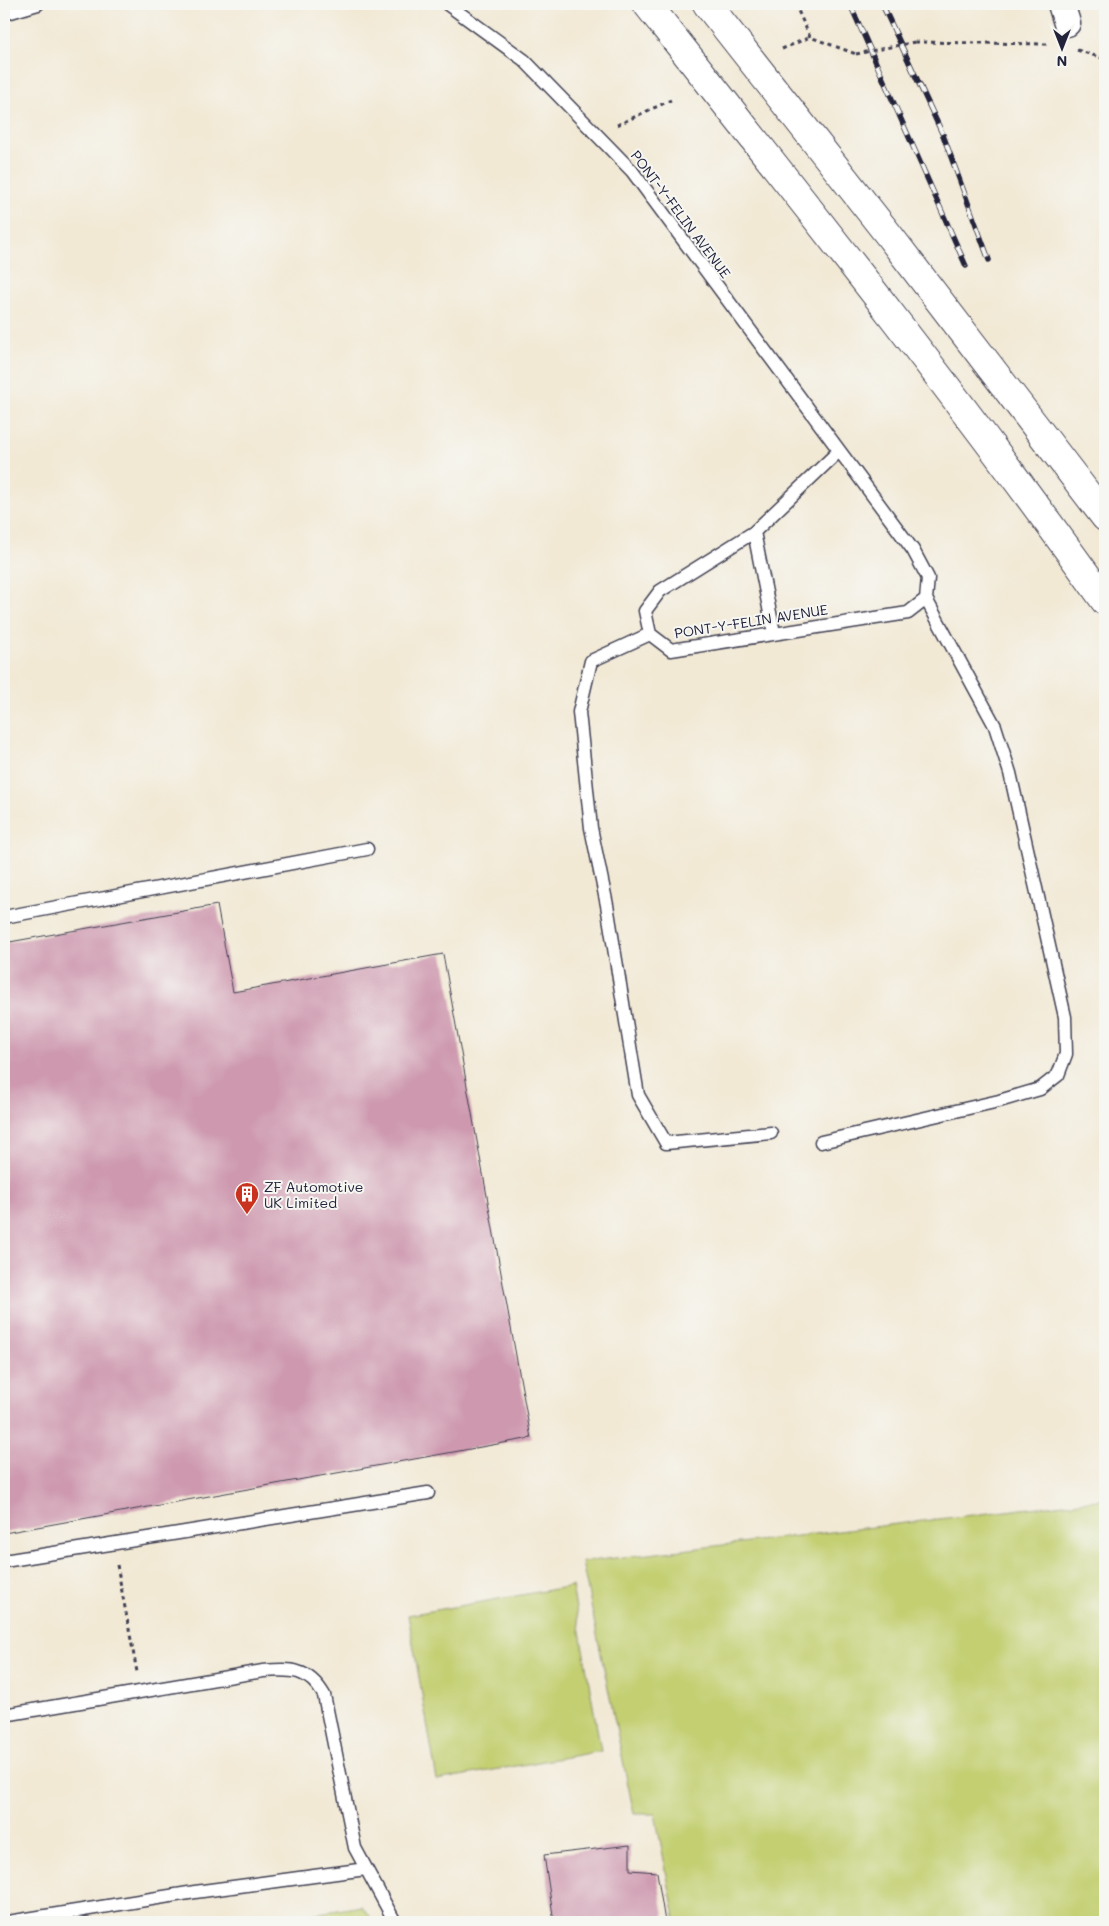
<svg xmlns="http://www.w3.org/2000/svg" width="1109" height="1926" font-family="Mali,sans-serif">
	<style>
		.green { fill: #c3cf71; stroke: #727856 }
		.building { fill: #ce99af }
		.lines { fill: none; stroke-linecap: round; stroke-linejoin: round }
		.service-casing { stroke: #414052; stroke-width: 15 }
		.minor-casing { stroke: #414052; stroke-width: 29 }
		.trunk-casing { stroke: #414052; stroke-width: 30 }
		.path { stroke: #414052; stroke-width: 3; stroke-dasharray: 4 4; stroke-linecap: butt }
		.service { stroke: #fff; stroke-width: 12 }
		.minor { stroke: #fff; stroke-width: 26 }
		.trunk { stroke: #fff; stroke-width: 28 }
		.rail-casing { stroke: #22223b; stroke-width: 5.5 }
		.rail { stroke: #f6f6f2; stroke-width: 4; stroke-dasharray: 11; stroke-linecap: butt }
		.path-bridge { stroke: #414052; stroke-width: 3; stroke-dasharray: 4 4; stroke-linecap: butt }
		.labels { text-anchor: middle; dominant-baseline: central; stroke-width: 4; stroke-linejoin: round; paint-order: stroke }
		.street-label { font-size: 14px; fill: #22223b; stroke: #f6f6f2 }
		.poi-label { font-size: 14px; fill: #22223b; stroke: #f6f6f2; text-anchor: start }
	</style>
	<rect width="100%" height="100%" fill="#f6f6f2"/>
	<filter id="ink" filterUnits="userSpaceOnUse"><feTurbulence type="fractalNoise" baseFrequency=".02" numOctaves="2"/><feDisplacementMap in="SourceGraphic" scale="10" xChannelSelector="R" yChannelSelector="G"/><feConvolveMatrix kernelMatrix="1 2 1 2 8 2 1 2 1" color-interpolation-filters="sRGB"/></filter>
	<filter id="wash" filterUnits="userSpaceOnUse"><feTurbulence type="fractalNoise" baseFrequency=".0096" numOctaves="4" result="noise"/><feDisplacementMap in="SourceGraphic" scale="20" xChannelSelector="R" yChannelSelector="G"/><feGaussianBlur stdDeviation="1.12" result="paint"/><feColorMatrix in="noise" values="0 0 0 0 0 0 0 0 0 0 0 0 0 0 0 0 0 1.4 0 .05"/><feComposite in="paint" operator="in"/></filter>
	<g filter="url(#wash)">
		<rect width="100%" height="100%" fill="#f2e9d5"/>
		<path class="green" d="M1105 1499V1922H676L655 1814H634L582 1562Z
			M572 1586 601 1751 437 1780 408 1615Z
			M362 1906 373 1922H264Z"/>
		<g id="blocks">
			<path class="building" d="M217 905 233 992 443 954 531 1438 4 1533V943Z
				M630 1845V1870L657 1872 665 1922H554L544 1855Z"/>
		</g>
	</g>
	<g filter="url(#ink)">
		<use href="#blocks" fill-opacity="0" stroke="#414052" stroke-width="1"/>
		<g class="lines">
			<g class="service-casing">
				<path id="service" d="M447 4 524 60 632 171 913 550 928 578 926 599 908 613 671 650 650 634 645 611 660 591 754 532 839 451
					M4 14 38 4
					M754 532 774 633
					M650 634 591 661 579 712 591 828 607 905 638 1095 666 1143 771 1133
					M4 917 367 849
					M821 1142 999 1101 1040 1089 1058 1075 1066 1054 1065 1017 1010 773 995 726 926 599
					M4 1561 428 1493
					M4 1715 263 1671C292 1669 308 1668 324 1695L355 1848 395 1922
					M8 1922 195 1892 366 1869"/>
			</g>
			<g class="minor-casing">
				<path id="minor" d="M1061 4 1067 23"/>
			</g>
			<g class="trunk-casing">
				<path id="trunk" d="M647 4C803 201 959 397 1105 601
					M707 4 888 234 1105 517"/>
			</g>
			<path class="path" d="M795 4 810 37 856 54
				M915 42 1047 44
				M782 49 810 37
				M1077 50 1105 59
				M617 125 671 100
				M117 1565 137 1672"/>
			<use href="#service" class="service"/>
			<use href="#minor" class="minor"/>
			<use href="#trunk" class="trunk"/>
			<g class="rail-casing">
				<path id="rail" d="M850 4 966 266
					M882 4 943 135 989 260"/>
			</g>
			<use href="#rail" class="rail"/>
			<path class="path-bridge" d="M856 54 915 42"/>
		</g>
	</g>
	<defs>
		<g id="building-pin" transform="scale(1.25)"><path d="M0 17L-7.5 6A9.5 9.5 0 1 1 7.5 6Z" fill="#c8321e" stroke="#f6f6f2"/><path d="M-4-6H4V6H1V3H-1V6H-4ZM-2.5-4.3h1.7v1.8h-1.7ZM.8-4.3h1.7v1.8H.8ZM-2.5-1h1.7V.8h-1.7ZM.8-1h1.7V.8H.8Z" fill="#fff"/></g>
	</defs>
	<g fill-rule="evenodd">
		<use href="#building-pin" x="247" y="1194"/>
	</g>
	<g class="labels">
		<g class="street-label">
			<text transform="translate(681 214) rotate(53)">PONT-Y-FELIN AVENUE</text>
			<text transform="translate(751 621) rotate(-9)">PONT-Y-FELIN AVENUE</text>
		</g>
		<g class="poi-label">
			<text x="264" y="1186">ZF Automotive<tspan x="264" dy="16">UK Limited</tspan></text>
		</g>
	</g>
	<rect width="1109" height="1926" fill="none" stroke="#f6f6f2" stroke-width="20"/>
	<g transform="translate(1062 48) rotate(180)" stroke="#f6f6f2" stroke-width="4" paint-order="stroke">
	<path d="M0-4L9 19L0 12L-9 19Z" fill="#22223b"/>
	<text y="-8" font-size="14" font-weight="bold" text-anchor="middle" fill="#22223b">N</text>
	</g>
</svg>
